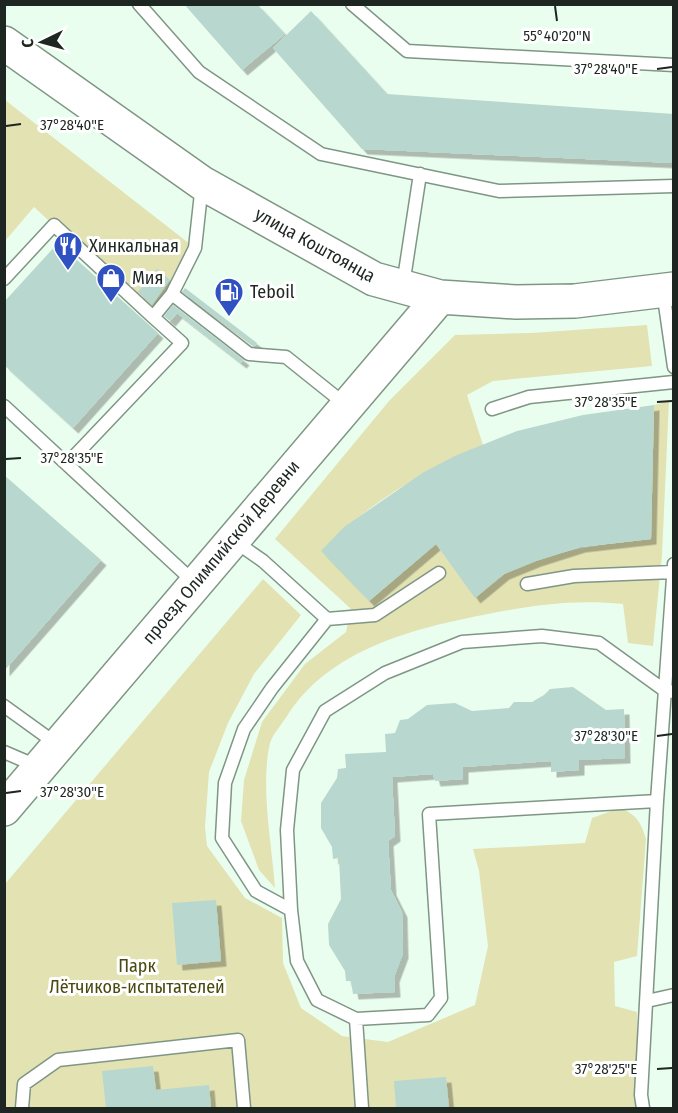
<svg xmlns="http://www.w3.org/2000/svg" width="678" height="1113" font-family="'Fira Sans Condensed',sans-serif">
	<style>
		.green { fill: #e2e2b3 }
		.building { fill: #b8d7ce; filter: url(#shadow) }
		.lines { fill: none; stroke-linecap: round; stroke-linejoin: round }
		.lane-casing { stroke: #7f9685; stroke-width: 15 }
		.secondary-casing { stroke: #7f9685; stroke-width: 36 }
		.lane { stroke: #fff; stroke-width: 12 }
		.secondary { stroke: #fff; stroke-width: 33 }
		.ticks { fill: none; stroke: #1d2620; stroke-width: 2 }
		.labels { text-anchor: middle; dominant-baseline: central; stroke-width: 6; stroke-linejoin: round; paint-order: stroke }
		.street-label { font-size: 18px; fill: #1d2620; stroke: #fff }
		.poi-label { font-size: 18px; fill: #1d2620; stroke: #fff; text-anchor: start }
		.park-label { font-size: 18px; fill: #4a4910; stroke: #fff }
		.ticks-label { font-size: 15px; text-anchor: middle; fill: #1d2620; stroke: #fff; stroke-width: 6; stroke-linejoin: round; paint-order: stroke }
	</style>
	<defs>
		<filter id="shadow"><feDropShadow dx="5.5" dy="5.5" stdDeviation="0" flood-color="#0004"/></filter>
	</defs>
	<rect width="100%" height="100%" fill="#eafeef"/>
	<path class="green" d="M5 100 195 248 153 317 34 207 5 241Z
		M647 325 652 366 493 381 467 395 483 445C424 472 366 503 322 551L369 601 436 544 476 597C485 590 495 580 505 574 550 549 602 545 651 539L654 405 669 401 662 555 653 646 628 643 623 604C575 599 531 605 483 615 411 629 329 650 287 716 282 724 273 734 270 743 260 786 272 844 275 888L259 870 241 821 244 780 262 722 305 664 346 632 351 609 275 539 389 401 455 335 531 333Z
		M263 579 301 615 254 674 228 723 209 772 205 827 207 846 245 898 282 918 283 963 301 1008 342 1036 388 1042 475 1005 488 946 479 871 473 849 585 843 592 818 620 808C636 814 641 822 646 839L637 956 614 962 615 1006 637 1012V1108H5V884Z"/>
	<path class="building" d="M184 4H257L285 34 242 70Z
		M311 11 387 94 674 114V163L362 149 273 48Z
		M58 243 158 333 73 428 4 365V302Z
		M157 269 170 280 152 305 138 292Z
		M185 288 257 343 255 346 182 292Z
		M173 305 244 360 241 363 177 313 170 321 164 316Z
		M654 405 651 539 580 547 536 561 504 574 475 598 436 544 369 601 321 551 344 527 424 472 457 455 517 431 583 415Z
		M4 475 101 560 4 671Z
		M573 687 606 710 624 709 625 758 579 760V770L551 772V761L463 767V779L435 781 433 774 392 777 395 836 388 841 391 890 402 912 403 953 394 977 395 992 353 994 351 981H346L345 971 329 945 328 924 341 899 339 858 333 859 332 847 321 828V803L337 778 338 769 346 768 345 754 386 752 385 734 395 733 400 720 408 719 427 705 455 703 472 711 509 708 514 702H532L544 695 550 689Z
		M216 900 221 961 177 965 172 903Z
		M153 1066 156 1090 209 1085 211 1108H106L102 1071Z
		M446 1077 449 1108H396L394 1081Z"/>
	<g class="lines">
		<g class="lane-casing">
			<path id="lane" d="M139 4 199 72 321 154 499 191 674 186
				M352 4 407 51 674 65
				M202 184 195 248 172 294 249 354 286 357 346 405
				M4 279 54 225 153 317 172 294
				M403 285 420 174
				M663 291 674 367
				M4 406 195 583
				M492 409 529 397 674 382
				M67 464 182 343 153 317
				M233 540 263 561 327 619 272 688 244 729 225 783 222 838 256 891 291 910 297 961 317 1000 356 1019 428 1015 441 998 429 814 657 801
				M527 584 574 576 673 572
				M327 619 375 615 439 573
				M4 706 58 745
				M4 752 39 767
				M291 910 287 830 293 770 325 711 385 673 462 642 542 636 599 643 664 690 674 692
				M647 1001 674 995
				M356 1019 362 1108
				M22 1108 24 1084 58 1060 238 1040 244 1108
				M643 1108 641 1095 657 801 674 564"/>
		</g>
		<g class="secondary-casing">
			<path id="secondary" d="M4 43 202 183 374 279 440 297 516 302 575 301 674 289
				M4 809 440 297"/>
		</g>
		<use href="#lane" class="lane"/>
		<use href="#secondary" class="secondary"/>
	</g>
	<path class="ticks" d="M555 6 557 21M657 69 672 67M6 126 21 124M657 402 672 401M6 459 21 458M657 736 672 734M6 793 21 791M657 1069 672 1068"/>
	<defs>
		<g id="restaurant-pin" transform="scale(1.5)"><path d="M0 17L-7.5 6A9.5 9.5 0 1 1 7.5 6Z" fill="#3051c1" stroke="#fff"/><path d="M-5-6h1v4h1v-4h1v4h1v-4h1v5L-1.5 .5V6h-2V.5L-5-1ZM5-6V6H3V1.5H1.5Q1.5-4 5-6Z" fill="#fff"/></g>
		<g id="shop-pin" transform="scale(1.5)"><path d="M0 17L-7.5 6A9.5 9.5 0 1 1 7.5 6Z" fill="#3051c1" stroke="#fff"/><path d="M-5-2.5h2.3a2.7 3.5 0 0 1 5.4 0H5L5.5 6h-11ZM-1.5-2.5h3a1.5 2.3 0 0 0-3 0Z" fill="#fff"/></g>
		<g id="fuel-pin" transform="scale(1.5)"><path d="M0 17L-7.5 6A9.5 9.5 0 1 1 7.5 6Z" fill="#3051c1" stroke="#fff"/><path d="M-5.5-6h7V0h2V4h1.3V-2.5L3-4.5l.8-.8L6-3V5H2.5V1h-1V6h-7ZM-4.2-4.7v3.2H.2V-4.7Z" fill="#fff"/></g>
	</defs>
	<g fill-rule="evenodd">
		<use href="#restaurant-pin" x="68" y="246"/>
		<use href="#shop-pin" x="111" y="278"/>
		<use href="#fuel-pin" x="229" y="292"/>
	</g>
	<g class="labels">
		<g class="street-label">
			<text transform="translate(315 245) rotate(29)">улица Коштоянца</text>
			<text transform="translate(221 552) rotate(-50)">проезд Олимпийской Деревни</text>
		</g>
		<g class="poi-label">
			<text x="89" y="246">Хинкальная</text>
			<text x="132" y="278">Мия</text>
			<text x="250" y="292">Teboil</text>
		</g>
		<g class="park-label">
			<text x="137" y="966">Парк<tspan x="137" dy="21">Лётчиков-испытателей</tspan></text>
		</g>
	</g>
	<g class="ticks-label">
		<text x="557" y="41">55°40'20"N</text>
		<text x="606" y="74">37°28'40"E</text>
		<text x="72" y="130">37°28'40"E</text>
		<text x="606" y="407">37°28'35"E</text>
		<text x="72" y="463">37°28'35"E</text>
		<text x="606" y="741">37°28'30"E</text>
		<text x="72" y="797">37°28'30"E</text>
		<text x="606" y="1074">37°28'25"E</text>
	</g>
	<rect width="678" height="1113" fill="none" stroke="#1d2620" stroke-width="12"/>
	<g transform="translate(42 42) rotate(265)" stroke="#ffffff" stroke-width="4.5" paint-order="stroke">
	<path d="M0-4.5L10 22L0 15L-10 22Z" fill="#1d2620"/>
	<text y="-9" font-size="16" font-weight="bold" text-anchor="middle" fill="#1d2620">С</text>
	</g>
</svg>
